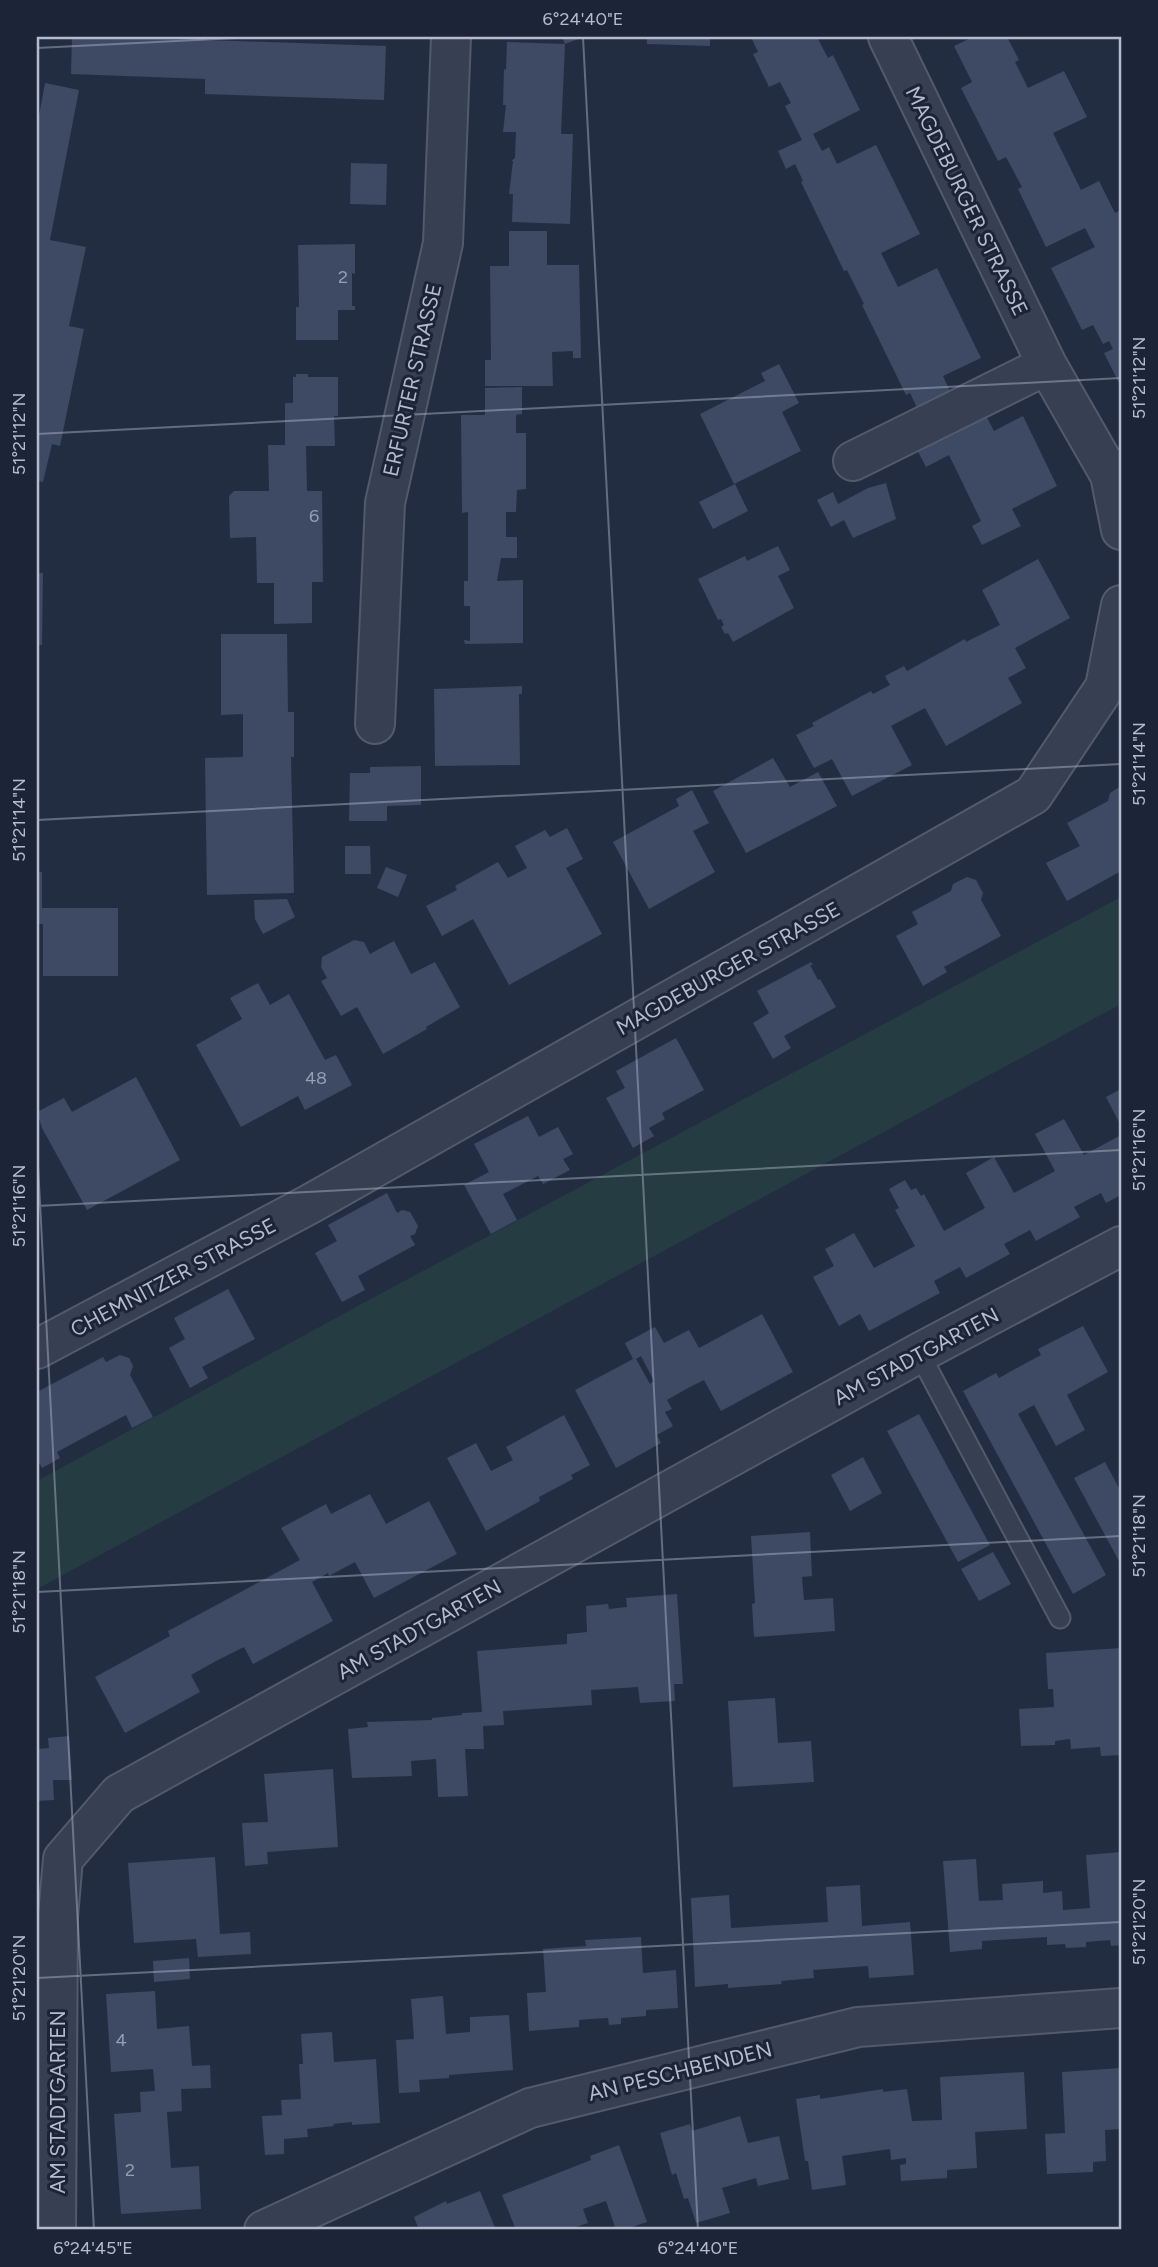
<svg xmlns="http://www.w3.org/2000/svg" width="1158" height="2267" font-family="Figtree,sans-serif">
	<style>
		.green { fill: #253c43 }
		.building { fill: #3e4963; fill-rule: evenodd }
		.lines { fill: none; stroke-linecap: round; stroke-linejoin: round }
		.lane-casing { stroke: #525a6c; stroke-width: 23 }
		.street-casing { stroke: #525a6c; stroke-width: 42 }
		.lane { stroke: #373f52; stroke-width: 19 }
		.street { stroke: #373f52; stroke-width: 38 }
		.ticks { fill: none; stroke: #b4bbcc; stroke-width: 2; stroke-opacity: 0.45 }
		.labels { text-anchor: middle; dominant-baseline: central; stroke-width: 6; stroke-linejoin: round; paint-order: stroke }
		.number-label { font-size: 18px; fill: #969eb2 }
		.street-label { font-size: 21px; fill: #b4bbcc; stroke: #1c2437 }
		.neatline { fill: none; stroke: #b4bbcc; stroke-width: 2.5 }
		.ticks-label { font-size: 18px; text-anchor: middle; fill: #b4bbcc }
	</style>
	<rect width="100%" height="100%" fill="#232d42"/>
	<path class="green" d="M1121 897V1004L37 1589V1481L367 1301Z"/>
	<path class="building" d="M72 37H207V40L386 46 384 100 205 94V79L71 74Z
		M562 37H584L565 44 561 134H573L570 224 512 222 513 194H509L513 161H511L515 158 516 132H503L506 105H503L504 69 506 70 507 42 565 44Z
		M647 37H710V46L647 44Z
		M751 37H817L828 58 833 55 860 110 813 134 822 151 829 147 837 164 876 145 920 234 881 253 898 287 937 268 981 358 943 376 951 393 918 410 910 393 906 395 862 305 864 304 847 270 844 271 801 182 803 181 795 164 786 169 778 151 802 140 785 106 791 103 780 82 769 87 753 54 758 52Z
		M973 37H1007L1019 60 1015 62 1028 88 1064 71 1087 117 1053 133 1081 190 1099 181 1115 213 1121 210V387L1104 353 1113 349 1109 341 1103 344 1093 325 1082 330 1051 268 1095 247 1085 228 1046 247 1018 189 1022 187 1006 157 998 161 961 88 972 82 954 46Z
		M45 83 79 90 50 240 86 247 69 326 84 329 60 446 52 444 43 482 37 481V126Z
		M351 163 387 164 386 205 350 204Z
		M509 231H547V265H579L581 358H573V351L552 352 553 386H485V360H491L490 266H509Z
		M355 244V274L352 273V306H355V310H338V340H296V307H299L298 245Z
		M779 364 799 403 782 412 801 451 734 484 700 414 765 381 761 373Z
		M296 374H308V377H338V416H334L335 446H306L307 491H322L323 582H312V623L274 624V583H257L256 537 230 538 229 496 234 491H269L268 445H285V403H293V377H296Z
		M522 387V414L516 415V433H526V489L517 490 516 512H506V537H517V558H501L497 581 523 580V643L465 644 464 640 470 641V606H464V581H468V512L462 513 461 415H485V388Z
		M984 412 994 431 1023 416 1057 486 1012 509 1021 526 982 545 972 526 981 521 949 455 926 467 915 446Z
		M886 483 896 519 853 538 844 520 831 527 817 500 833 492 838 504 868 488Z
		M735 484 748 511 713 529 699 502Z
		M778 546 790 570 778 576 794 608 733 642 728 633 725 634 721 627 724 625 721 619 718 620 698 579 745 556 747 561Z
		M1038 559 1070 618 1015 648 1026 668 1008 678 1022 703 946 746 925 708 891 726 912 765 852 796 832 759 814 768 796 735 814 726 812 723 871 691 873 694 890 685 885 676 904 666 907 671 965 639 966 642 1000 625 982 590Z
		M37 573H43L42 645H37Z
		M221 634H287L288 712H294V757H291L294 893 207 895 205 758 243 757V714L221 715Z
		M522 686V694H519L520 765 435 766 434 689Z
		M773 758 790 787 818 772 837 806 746 853 713 791Z
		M421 766V805L387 806V821H349L350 773H370V767Z
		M1121 786V871L1067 901 1046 863 1080 846 1067 823 1108 801 1110 793Z
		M692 790 709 823 693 831 715 872 649 909 613 842 679 806 676 799Z
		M567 828 583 859 566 868 602 934 509 985 473 919 442 936 426 906 457 890 455 886 498 862 508 878 527 868 515 846 545 830 550 837Z
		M345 846H370L371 874H345Z
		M386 867 407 875 398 897 377 888Z
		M37 872H42V908H118V976H43V924H37Z
		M967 877 976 880 983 893 981 900 1001 936 944 967 947 972 923 986 896 936 918 924 912 912 951 891 953 884Z
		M287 899 295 917 263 934 255 919 254 900Z
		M354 940 364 942 370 954 394 941 411 974 435 962 460 1007 426 1027 427 1029 383 1054 357 1007 341 1016 321 981 327 978 321 967 322 957Z
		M811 962 813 965H810L818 980 820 979 836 1007 784 1036 791 1048 773 1059 753 1023 769 1013 757 991Z
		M258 983 270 1005 289 994 325 1060 336 1055 352 1085 305 1110 298 1096 241 1127 196 1045 242 1019 230 998Z
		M676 1038 704 1090 662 1113 665 1119 649 1128 654 1136 633 1148 606 1098 625 1088 616 1071Z
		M136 1077 180 1160 87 1210 42 1128 37 1112 64 1098 72 1112Z
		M1121 1089V1126L1106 1097Z
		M528 1116 539 1137 558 1127 573 1154 563 1159 570 1170 543 1184 538 1176 503 1194 517 1220 491 1234 464 1185 489 1172 474 1144Z
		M1064 1119 1084 1155 1121 1135V1195L1106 1203 1101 1193 1074 1207 1080 1217 1036 1241 1030 1230 1004 1244 1010 1254 966 1278 960 1267 934 1281 940 1293 869 1331 860 1314 839 1326 813 1277 834 1266 825 1249 854 1233 874 1268 915 1246 895 1210 899 1208 889 1189 905 1180 911 1190 916 1188 921 1196 924 1194 944 1231 985 1208 966 1173 994 1157 1014 1193 1055 1171 1035 1134Z
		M387 1193 397 1213 402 1210 410 1212 418 1226 415 1234 410 1236 415 1245 358 1276 365 1290 342 1302 315 1253 337 1241 328 1225Z
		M228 1289 255 1339 202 1367 208 1378 190 1388 169 1348 185 1339 174 1318Z
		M762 1314 793 1372 721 1411 704 1380 688 1388 667 1400 672 1409 665 1412 673 1426 657 1435 661 1443 616 1468 575 1390 633 1359 625 1343 655 1327 664 1343 689 1330 699 1348ZM641 1356 654 1381 650 1384 636 1359Z
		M1083 1326 1108 1372 1067 1395 1085 1430 1056 1446 1034 1405 1018 1414 1106 1575 1073 1594 963 1391 996 1373 999 1378 1015 1369 1041 1355 1038 1349Z
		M120 1355 129 1358 133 1366 130 1375 153 1417 132 1428 126 1415 57 1452 60 1458 42 1468 40 1464 37 1466V1392L103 1357 106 1362Z
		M919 1414 990 1545 958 1562 887 1431Z
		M564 1415 590 1465 571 1475 573 1479 539 1497 540 1501 486 1531 447 1458 476 1443 491 1471 513 1460 506 1447Z
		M863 1457 882 1493 850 1511 831 1475Z
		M1105 1462 1121 1492V1559L1119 1561 1074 1478Z
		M370 1494 386 1524 429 1501 457 1554 374 1598 355 1562 329 1576 328 1573 312 1582 333 1621 253 1664 244 1647 216 1661 191 1675 200 1692 125 1733 95 1677 170 1636 168 1631 300 1560 281 1528 326 1504 331 1514Z
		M810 1532 812 1576 802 1577 804 1600 833 1598 835 1631 754 1637 752 1604 755 1603 751 1536Z
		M993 1552 1011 1584 979 1601 961 1569Z
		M677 1594 683 1684H674L675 1701 640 1703 638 1687 591 1690 592 1705 503 1711 504 1725 483 1726 484 1749H465L468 1796 438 1797 436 1759 411 1761 412 1776 352 1778 348 1729 368 1727 367 1722 432 1720V1718L462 1715V1713L482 1712 477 1651 567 1644V1634L587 1632 586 1606 608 1604 609 1609 627 1607 626 1598Z
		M1121 1648V1755L1101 1756 1100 1747 1071 1749 1070 1739 1055 1741V1745L1021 1746 1019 1709 1054 1707 1053 1689H1048L1046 1653Z
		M775 1698 778 1743 811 1741 814 1782 733 1787 728 1701Z
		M69 1736 72 1780H53L54 1800 37 1801V1749L49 1748 48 1738Z
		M333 1769 338 1847 267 1852 268 1864 245 1866 242 1823 268 1822 264 1774Z
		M1121 1852V1945L1111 1946 1110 1940 1086 1942V1947L1066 1948 1065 1944 1047 1945V1937L982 1941V1949L950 1952 943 1861 976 1859 979 1901 1003 1900 1002 1884 1043 1881V1893L1062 1891 1063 1910 1090 1908 1086 1855Z
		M215 1857 220 1934 250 1932 251 1954 198 1957 196 1939 134 1943 128 1863Z
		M860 1885 862 1926 910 1922 914 1975 869 1978 868 1966 813 1970 814 1978 781 1981 782 1984 728 1988V1984L695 1987 691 1898 729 1895 731 1928 828 1922 826 1887Z
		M641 1937 643 1973 676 1970 678 2008 646 2010V2016L621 2018V2024L609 2025 608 2018 591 2019 579 2020V2027L529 2031 527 1993 546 1992 543 1949 586 1946 585 1940Z
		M189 1958 190 1979 154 1982 153 1961Z
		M155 1991 157 2029 189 2026 192 2066 210 2065 211 2088 181 2089 182 2111 167 2112 171 2168 199 2166 201 2209 121 2214 114 2114 141 2112 140 2092 155 2091 153 2069 111 2072 106 1994Z
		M443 1996 446 2034 470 2032V2017L509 2015 513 2070 449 2075V2078L419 2080 420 2092 399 2093 396 2040 414 2039 411 1999Z
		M332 2032 334 2062 376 2059 380 2123 352 2125V2122L333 2124 334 2126 307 2129 308 2137 284 2139V2154L265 2155 262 2116 282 2115 281 2100 301 2099 299 2064H303L301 2034Z
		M1121 2068V2129L1105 2130 1106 2161 1093 2162V2172L1047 2174 1045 2134 1065 2133 1062 2072Z
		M1024 2072 1027 2129 975 2132 977 2168 947 2170V2178L901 2181 900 2165 906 2164V2158L891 2160 890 2149 842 2156 846 2185 812 2190 808 2161H805L796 2099 820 2095V2099L883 2089V2092L907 2089 912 2121 942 2120 940 2077Z
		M740 2116 748 2143 779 2136 789 2179 758 2186 756 2178 722 2188 730 2213 696 2223 688 2198 684 2199 676 2173 672 2175 660 2133 690 2124 692 2131Z
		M619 2145 647 2222 623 2230H616L606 2201 583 2209 588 2223 567 2230H516L502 2195 591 2160 590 2156Z
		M480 2191 496 2230H419L414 2217 446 2201 447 2204Z"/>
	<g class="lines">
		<g class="lane-casing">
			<path id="lane" d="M919 1353 1060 1618"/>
		</g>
		<g class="street-casing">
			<path id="street" d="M888 37 1047 365
				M853 461 1047 365 1110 475 1121 469
				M1110 475 1121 530
				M375 724 385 503 443 243 451 37
				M37 1349 310 1204 1033 795 1105 687 1121 605
				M56 2230 58 1916 63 1859 119 1794 919 1353 1121 1246
				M264 2230 530 2108 858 2027 1121 2008"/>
		</g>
		<use href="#lane" class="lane"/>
		<use href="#street" class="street"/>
	</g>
	<path class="ticks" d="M583 37 698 2230M37 48 258 37M37 434 1121 378M37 820 1121 764M37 1146 94 2230M37 1206 1121 1150M37 1592 1121 1536M37 1978 1121 1922"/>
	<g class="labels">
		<g class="number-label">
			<text x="343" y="277">2</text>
			<text x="314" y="516">6</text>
			<text x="316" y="1078">48</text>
			<text x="121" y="2040">4</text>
			<text x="130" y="2170">2</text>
		</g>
		<g class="street-label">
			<text transform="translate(967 201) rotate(64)">MAGDEBURGER STRASSE</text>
			<text transform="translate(412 380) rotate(-77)">ERFURTER STRASSE</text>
			<text transform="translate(728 968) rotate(-29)">MAGDEBURGER STRASSE</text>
			<text transform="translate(173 1277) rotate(-28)">CHEMNITZER STRASSE</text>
			<text transform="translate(916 1356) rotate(-28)">AM STADTGARTEN</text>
			<text transform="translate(419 1629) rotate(-29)">AM STADTGARTEN</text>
			<text transform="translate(680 2071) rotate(-14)">AN PESCHBENDEN</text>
			<text transform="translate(57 2102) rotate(-90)">AM STADTGARTEN</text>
		</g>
	</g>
	<rect width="1158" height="2267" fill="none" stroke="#1c2437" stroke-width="77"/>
	<rect x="38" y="38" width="1082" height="2190" class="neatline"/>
	<g class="ticks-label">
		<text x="583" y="25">6°24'40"E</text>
		<text transform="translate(1139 378) rotate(-90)" y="6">51°21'12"N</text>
		<text transform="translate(19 434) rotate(-90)" y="6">51°21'12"N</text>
		<text transform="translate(1139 764) rotate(-90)" y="6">51°21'14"N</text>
		<text transform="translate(19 820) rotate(-90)" y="6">51°21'14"N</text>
		<text transform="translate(1139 1150) rotate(-90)" y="6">51°21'16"N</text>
		<text transform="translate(19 1206) rotate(-90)" y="6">51°21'16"N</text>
		<text transform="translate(1139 1536) rotate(-90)" y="6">51°21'18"N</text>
		<text transform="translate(19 1592) rotate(-90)" y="6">51°21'18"N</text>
		<text transform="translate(1139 1922) rotate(-90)" y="6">51°21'20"N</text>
		<text transform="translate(19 1978) rotate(-90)" y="6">51°21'20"N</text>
		<text x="93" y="2254">6°24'45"E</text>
		<text x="698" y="2254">6°24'40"E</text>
	</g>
</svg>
